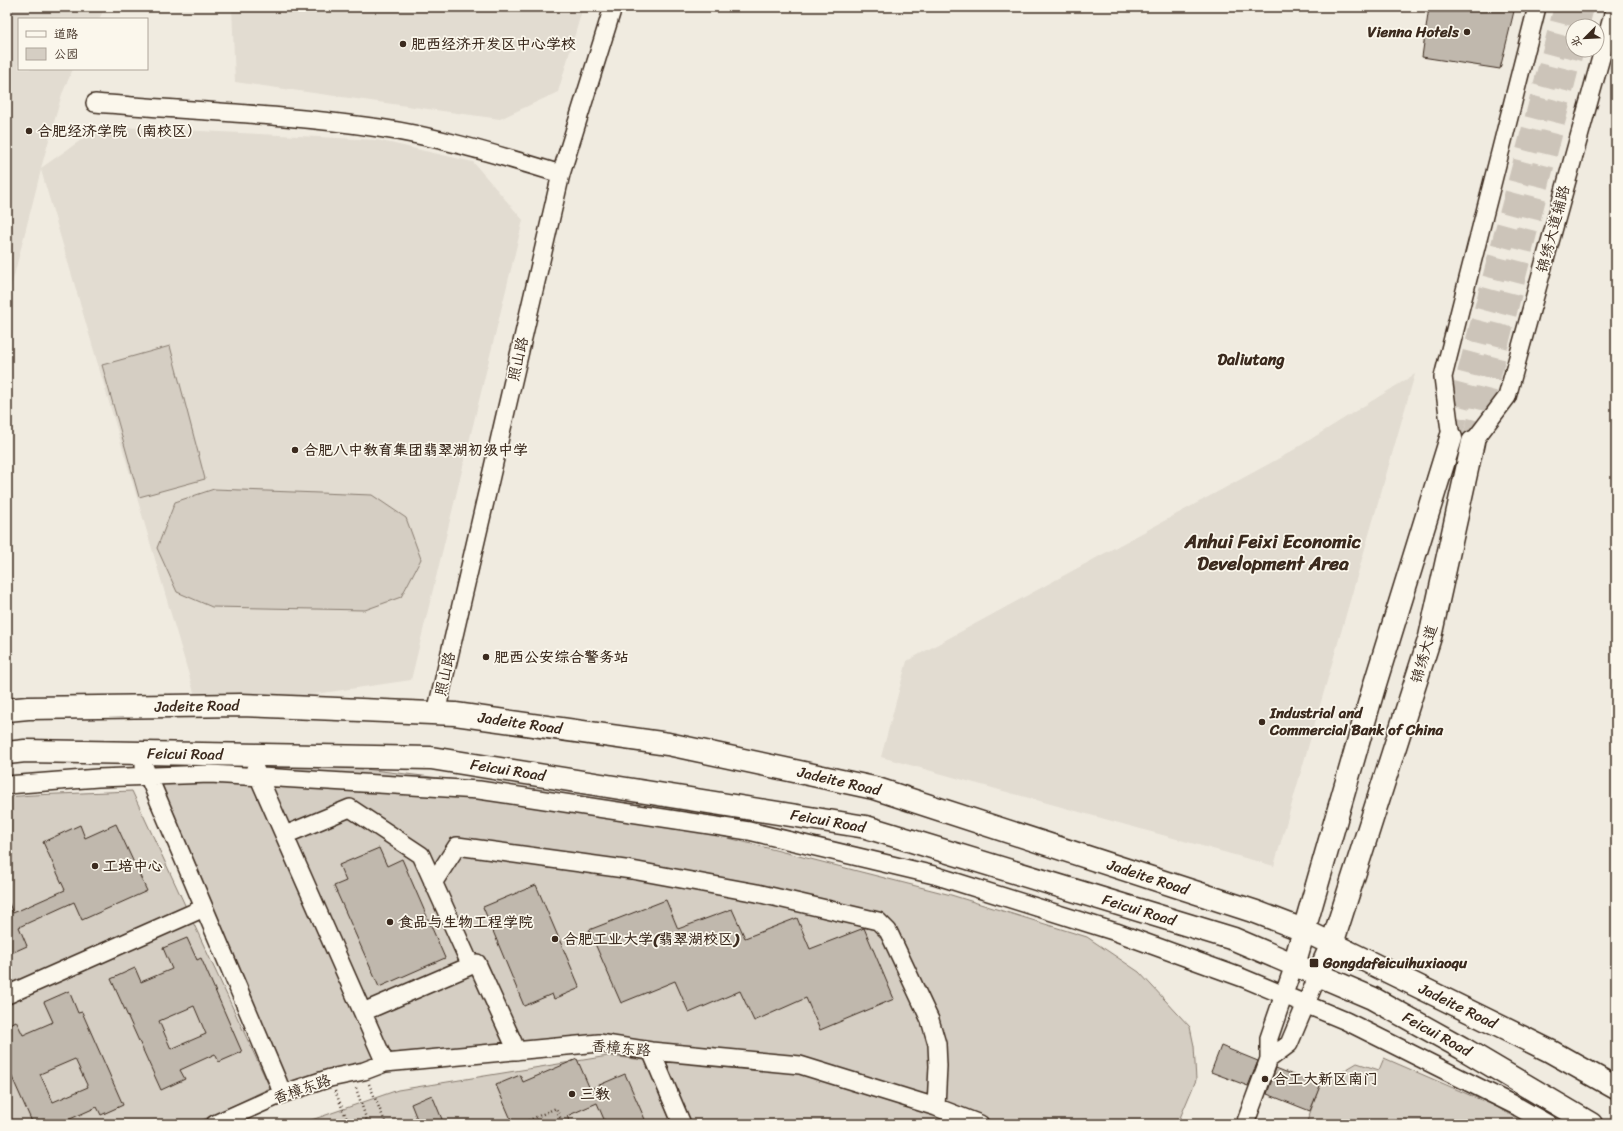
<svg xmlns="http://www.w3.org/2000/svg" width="1623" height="1131" font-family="Sriracha,'LXGW WenKai TC',sans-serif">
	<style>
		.built { fill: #e2dcd1 }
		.green { fill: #d5cec3; stroke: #887c70 }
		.building { fill: #c0b8ad; stroke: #3b2a1e; fill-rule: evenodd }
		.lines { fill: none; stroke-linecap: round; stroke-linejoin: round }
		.major-tunnel { stroke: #ccc4b9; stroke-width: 22; stroke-dasharray: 22 11; stroke-linecap: butt }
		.minor-casing { stroke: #3b2a1e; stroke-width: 20 }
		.major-casing { stroke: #3b2a1e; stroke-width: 25 }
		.path { stroke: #3b2a1e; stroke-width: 2.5; stroke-dasharray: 1 3; stroke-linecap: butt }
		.minor { stroke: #fbf7ec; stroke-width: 17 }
		.major { stroke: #fbf7ec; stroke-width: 22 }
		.poi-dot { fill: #3b2a1e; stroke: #fbf7ec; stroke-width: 1.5 }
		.labels { text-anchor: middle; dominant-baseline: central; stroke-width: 3.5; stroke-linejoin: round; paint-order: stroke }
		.poi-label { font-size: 15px; font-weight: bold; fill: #3b2a1e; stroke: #fbf7ec; text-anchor: start }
		.street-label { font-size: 15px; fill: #3b2a1e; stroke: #fbf7ec }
		.neighbourhood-label { font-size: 16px; font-weight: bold; fill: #3b2a1e; stroke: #fbf7ec }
		.district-label { font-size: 19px; font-weight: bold; fill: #3b2a1e; stroke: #fbf7ec }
	</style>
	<rect width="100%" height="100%" fill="#f0ebe0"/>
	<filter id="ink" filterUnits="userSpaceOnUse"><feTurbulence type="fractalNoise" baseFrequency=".025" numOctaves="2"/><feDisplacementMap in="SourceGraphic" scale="8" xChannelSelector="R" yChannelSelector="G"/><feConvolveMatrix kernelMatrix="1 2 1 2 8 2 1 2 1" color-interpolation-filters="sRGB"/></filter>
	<g filter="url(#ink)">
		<path class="built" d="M7 7H105L99 19H19V69H73L62 94 41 168 101 126 377 140 473 162 523 220 411 680 241 705 198 706 41 170 7 303Z
			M232 7H583L558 92 500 119 235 82Z
			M1415 374 1274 866 881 757 907 661 1287 454Z"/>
		<path class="green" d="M170 346 205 479 139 497 102 365Z
			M214 489 372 495 406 518 421 559 401 597 365 610 212 607 177 592 157 548 175 502Z
			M139 753 249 755 456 780 662 821 951 895 1087 937 1139 972 1190 1027 1194 1046 1196 1080 1180 1118 1173 1124H682L651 1051 599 1043 384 1062 282 1094Z
			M132 791 270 1088 194 1124H7V797L33 795Z
			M608 1056 645 1060 672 1124H300L398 1090Z
			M1384 1058 1495 1106 1526 1124H1306L1320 1085 1357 1063 1379 1070Z"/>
		<path class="building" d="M1429 7H1515L1500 69 1422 57Z
			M116 824 147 891 82 920 74 902 19 927 27 946 7 955V899L13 913 65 890 43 842 80 825 85 838Z
			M379 848 387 866 402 859 445 958 379 987 334 886 346 881 339 865Z
			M536 885 580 988 554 999 552 994 524 1006 483 907Z
			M666 900 678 929 732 909 745 938 797 918 810 949 864 928 894 999 820 1030 806 998 754 1021 740 991 689 1013 675 981 621 1003 589 930Z
			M187 938 197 960 201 958 242 1052 219 1062 215 1054 180 1070 185 1079 161 1090 111 979 135 968 141 982 172 969 163 948ZM194 1006 206 1034 171 1049 159 1021Z
			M69 991 78 1013 82 1012 123 1105 101 1115 97 1107 59 1124H33L7 1066V1025L16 1021 23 1035 53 1022 44 1002ZM75 1059 88 1087 53 1102 40 1074Z
			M1221 1046 1258 1061 1248 1086 1211 1072Z
			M577 1059 590 1089 625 1074 647 1124H606L597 1103 567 1116 571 1124H513L496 1085 520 1075 523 1082Z
			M1276 1068 1320 1086 1310 1111 1267 1094Z
			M432 1095 444 1124H419L411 1104Z"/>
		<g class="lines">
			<path class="major-tunnel" d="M1578 26 1583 7
				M1451 438 1565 7
				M1473 442 1573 48"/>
			<g class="minor-casing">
				<path id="minor" d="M95 103C189 111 285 114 379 128 441 137 501 156 561 174
					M1451 438 1443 377 1537 7
					M1473 442 1507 397 1615 7
					M436 713 561 174 613 7
					M144 766 278 1082 282 1094
					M255 769 385 1063
					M7 785 98 778 210 774 479 790 749 831 934 875 1116 932 1243 978 1346 1021 1518 1107 1548 1124
					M285 835 350 808 421 855 471 966
					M433 883 457 846 632 870 757 893 878 921 888 931 891 937 930 1020 937 1044 938 1066 936 1107
					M7 995 204 908
					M363 1012 477 963 517 1051
					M651 1051 682 1124
					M1269 1059 1289 1044 1318 975
					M215 1124 282 1094 330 1078 364 1071 385 1063 599 1043 651 1051 800 1065 936 1107 980 1124
					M1245 1124 1269 1059V1038L1294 965"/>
			</g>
			<g class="major-casing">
				<path id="major" d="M7 710 28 708 241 705 455 714 668 744 874 788 1256 912 1303 930 1332 944 1550 1051 1616 1088
					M7 753 25 751 431 758 866 827 1234 939 1372 998 1462 1048 1591 1124
					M1294 965 1374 687 1451 438
					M1318 975 1332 944 1430 637 1473 442"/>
			</g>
			<path class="path" d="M369 1084 386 1124
				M356 1088 368 1124
				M335 1091 349 1124
				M521 1124 556 1108 563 1124"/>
			<use href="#minor" class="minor"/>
			<use href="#major" class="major"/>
		</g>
	</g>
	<g class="poi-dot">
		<circle cx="1467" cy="32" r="4"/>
		<circle cx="403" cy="44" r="4"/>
		<circle cx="29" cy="131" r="4"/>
		<circle cx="295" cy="450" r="4"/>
		<circle cx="486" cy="657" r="4"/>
		<circle cx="1262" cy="722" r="4"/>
		<circle cx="95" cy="866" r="4"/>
		<circle cx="390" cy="922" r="4"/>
		<circle cx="555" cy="939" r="4"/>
		<rect x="1309" y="958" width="10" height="10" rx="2"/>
		<circle cx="1265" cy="1079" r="4"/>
		<circle cx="572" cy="1094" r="4"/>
	</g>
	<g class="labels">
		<g class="poi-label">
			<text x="1459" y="32" text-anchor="end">Vienna Hotels</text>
			<text x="411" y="44">肥西经济开发区中心学校</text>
			<text x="37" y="131">合肥经济学院（南校区）</text>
			<text x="303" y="450">合肥八中教育集团翡翠湖初级中学</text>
			<text x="494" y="657">肥西公安综合警务站</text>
			<text x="1270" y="713">Industrial and<tspan x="1270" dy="17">Commercial Bank of China</tspan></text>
			<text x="103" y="866">工培中心</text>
			<text x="398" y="922">食品与生物工程学院</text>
			<text x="563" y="939">合肥工业大学(翡翠湖校区)</text>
			<text x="1323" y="963">Gongdafeicuihuxiaoqu</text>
			<text x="1273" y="1079">合工大新区南门</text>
			<text x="580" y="1094">三教</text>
		</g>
		<g class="street-label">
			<text transform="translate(1553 229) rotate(-75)">锦绣大道辅路</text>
			<text transform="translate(518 359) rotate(-77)">照山路</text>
			<text transform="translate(1424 654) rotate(-74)">锦绣大道</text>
			<text transform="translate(445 674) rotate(-77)">照山路</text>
			<text transform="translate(197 706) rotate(-1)">Jadeite Road</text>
			<text transform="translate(520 723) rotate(8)">Jadeite Road</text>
			<text transform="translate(185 754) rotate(1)">Feicui Road</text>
			<text transform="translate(508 770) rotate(9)">Feicui Road</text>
			<text transform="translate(839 781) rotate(13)">Jadeite Road</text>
			<text transform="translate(828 821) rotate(10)">Feicui Road</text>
			<text transform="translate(1148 877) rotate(18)">Jadeite Road</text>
			<text transform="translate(1139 910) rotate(17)">Feicui Road</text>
			<text transform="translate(1458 1006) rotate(26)">Jadeite Road</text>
			<text transform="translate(1437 1034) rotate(29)">Feicui Road</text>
			<text transform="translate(621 1048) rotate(5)">香樟东路</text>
			<text transform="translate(302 1089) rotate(-19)">香樟东路</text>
		</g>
		<g class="neighbourhood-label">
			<text x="1251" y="359">Daliutang</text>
		</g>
		<g class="district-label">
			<text x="1273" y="541">Anhui Feixi Economic<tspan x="1273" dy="22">Development Area</tspan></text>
		</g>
	</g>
	<rect width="1623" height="1131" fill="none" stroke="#fbf7ec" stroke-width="24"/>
	<rect x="12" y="12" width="1599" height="1107" fill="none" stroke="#3b2a1e" stroke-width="1.5" filter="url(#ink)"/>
	<rect x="18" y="18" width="130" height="52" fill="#fbf7ec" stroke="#aea59a"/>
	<rect x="26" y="31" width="20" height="6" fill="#fbf7ec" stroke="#aea59a"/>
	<text x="54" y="38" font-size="12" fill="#3b2a1e">道路</text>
	<rect x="26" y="48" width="20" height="12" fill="#d5cec3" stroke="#aea59a"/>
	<text x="54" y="58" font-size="12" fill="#3b2a1e">公园</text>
	<g transform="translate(1585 38) rotate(246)"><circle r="19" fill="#fbf7ec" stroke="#aea59a"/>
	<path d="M0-3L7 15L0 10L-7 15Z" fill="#3b2a1e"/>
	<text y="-6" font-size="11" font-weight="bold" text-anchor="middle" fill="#3b2a1e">北</text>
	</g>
</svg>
